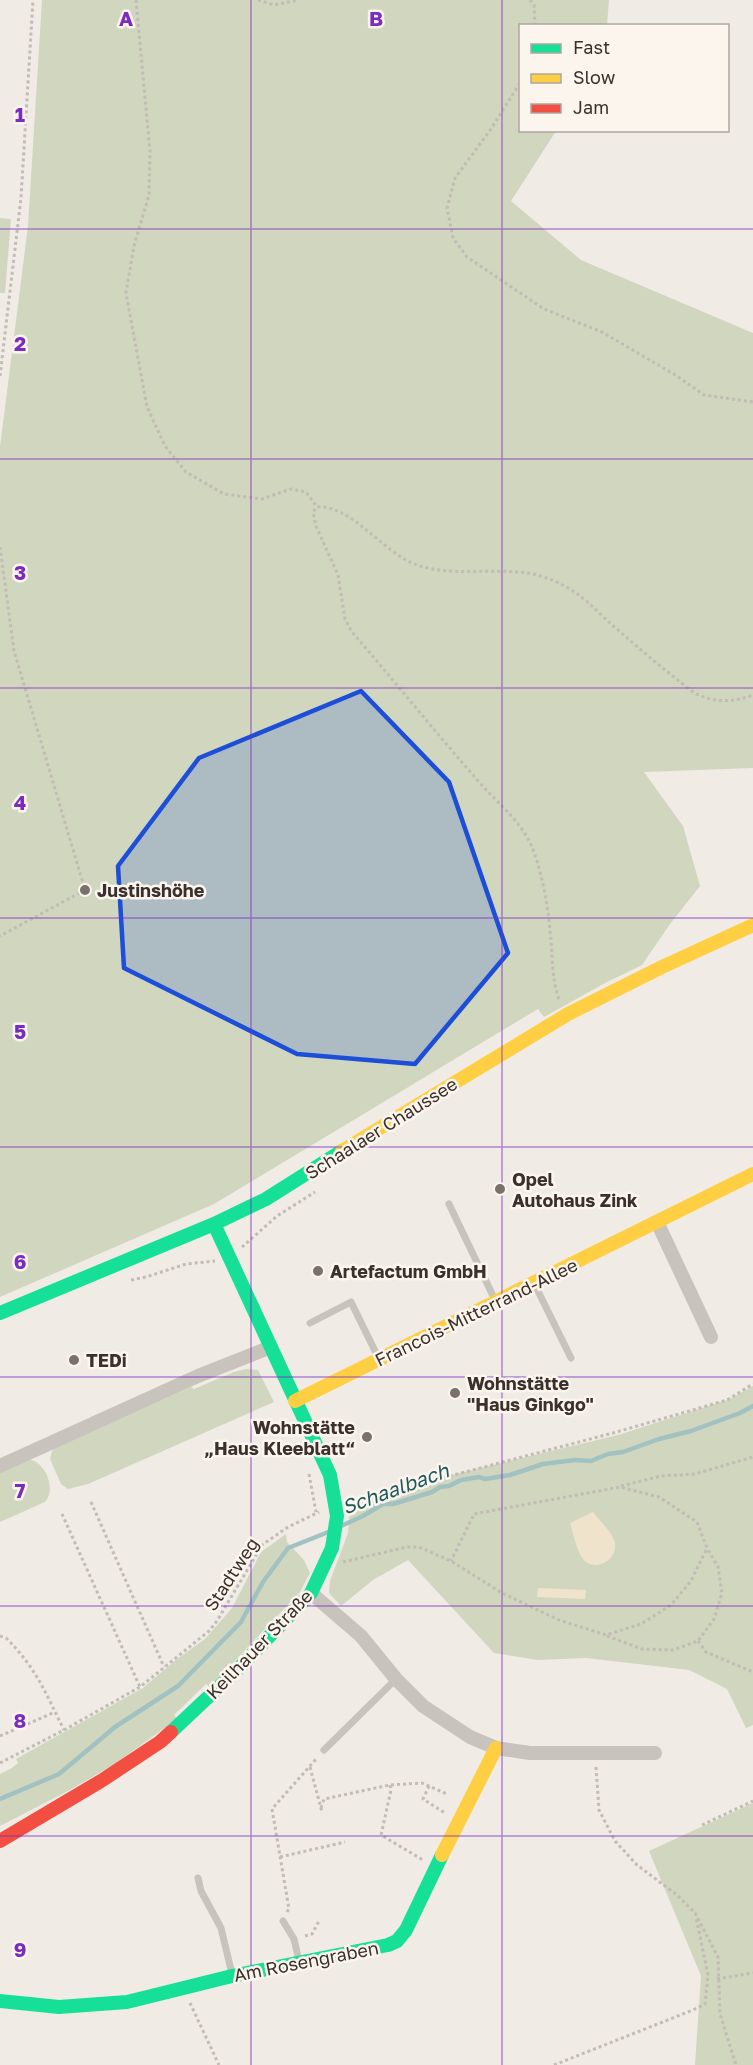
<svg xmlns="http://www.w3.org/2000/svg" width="753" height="2065" font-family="'Golos Text',sans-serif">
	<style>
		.green { fill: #d1d6bf }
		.sand { fill: #efe3cc }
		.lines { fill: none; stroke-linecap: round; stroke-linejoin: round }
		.stream { stroke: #a1c2c1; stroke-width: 4.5 }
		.path { stroke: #c2bbb6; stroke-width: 3; stroke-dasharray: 3 3; stroke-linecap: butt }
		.lane { stroke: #c9c3be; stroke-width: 7 }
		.street { stroke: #c9c3be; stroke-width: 14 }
		.fast { stroke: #16e098; stroke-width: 14 }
		.slow { stroke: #ffcf43; stroke-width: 14 }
		.jam { stroke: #f24e42; stroke-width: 14 }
		.marked { fill: #1d4ed8; fill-opacity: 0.2; stroke: #1d4ed8; stroke-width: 4.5; stroke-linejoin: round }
		.grid { fill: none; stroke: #7b2cbf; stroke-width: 1.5; stroke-opacity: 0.55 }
		.poi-dot { fill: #7a716c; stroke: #fbf5ee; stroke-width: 2 }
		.labels { text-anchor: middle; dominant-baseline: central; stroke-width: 5; stroke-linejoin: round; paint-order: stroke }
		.poi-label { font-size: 18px; font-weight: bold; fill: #3b302b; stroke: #fbf5ee; text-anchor: start }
		.street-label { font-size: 18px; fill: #3b302b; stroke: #fbf5ee }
		.water-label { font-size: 20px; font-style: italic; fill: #1f5a5e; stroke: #fbf5ee }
		.grid-label { font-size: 20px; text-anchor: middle; font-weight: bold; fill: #7b2cbf; stroke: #fbf5ee; stroke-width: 5; stroke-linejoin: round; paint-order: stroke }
	</style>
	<rect width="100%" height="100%" fill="#f0ebe5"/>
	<path class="green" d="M42 0H609L607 25 520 26V130L556 131 511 201 581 260 753 333V768L644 772 683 826 700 886 670 924 642 965 607 982 544 1017 538 1009 214 1204 0 1297V447L28 226Z
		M0 218 11 219 5 293H0Z
		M246 1369 258 1370 274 1402 88 1484 68 1489 61 1484 50 1459 52 1451 56 1447 191 1387 194 1389 234 1372Z
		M753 1386V1725L746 1728 727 1689 689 1670 586 1658 538 1660 494 1653 408 1560 373 1580 341 1606 329 1593 330 1581 348 1533 351 1499 618 1435 730 1399Z
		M27 1459C45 1460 57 1489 45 1502L0 1522V1471Z
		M286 1534 287 1542 304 1560 310 1573 300 1592 210 1687 206 1684 174 1715 177 1719 113 1765 66 1792 0 1826V1774L12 1768 18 1763 16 1759 143 1688 177 1659 205 1639 232 1608 261 1552Z
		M753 1803V2065H695L701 1976 649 1851Z"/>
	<path class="sand" d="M593 1512C600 1521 613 1533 615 1543 618 1560 594 1573 583 1559 577 1552 573 1532 570 1523Z
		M538 1588 586 1590 585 1599 537 1597Z"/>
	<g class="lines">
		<path class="stream" d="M341 1526 363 1516 383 1504H393L432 1492 440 1487 449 1486 461 1480 479 1477 485 1479 510 1475 543 1464 575 1460 591 1461 608 1454 623 1452 659 1439 691 1431 740 1413 753 1406
			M0 1799 59 1774 115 1727 178 1686 241 1622 263 1582 288 1548 331 1531"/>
		<path class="path" d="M136 0 150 152 149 195 134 246 126 293 147 407 165 446 186 472 224 494 262 499 291 489 306 492 317 507
			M258 0 274 5 298 0
			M530 0 534 5 535 26
			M520 83 491 129 455 178 447 208 453 238 467 257 544 309 602 332 677 376 704 395 753 402
			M0 376 21 198 33 0
			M0 547 14 651 85 890 0 936
			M559 999C551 978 553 954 550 931 548 907 543 879 535 855 525 824 500 806 480 783 436 733 395 682 352 632L345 619 338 575 316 526 313 512 317 507C351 504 384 554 417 565 449 576 485 569 517 572 540 573 563 583 580 596 591 604 601 615 611 624 632 642 652 660 674 677 683 684 693 694 704 697 721 703 737 701 753 695
			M242 1247 277 1216 315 1192
			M131 1280 146 1277 186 1264 215 1261
			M309 1474 316 1512
			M621 1486 661 1476 695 1474 753 1457
			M91 1502 164 1667
			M351 1502 613 1433 727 1400 753 1384
			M62 1514 140 1687
			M343 1562 407 1547H419L451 1561 502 1593 559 1620 606 1635 641 1624 671 1605 691 1581 707 1548 697 1522 659 1497 620 1487 474 1514 451 1561
			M0 1636 6 1638C37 1669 45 1692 64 1730
			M607 1636 642 1649 673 1650 698 1641 714 1619 722 1593 718 1567 707 1548
			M698 1641 706 1652 753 1672
			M0 1736 55 1712
			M0 1763 64 1730 140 1687 209 1631 217 1621 262 1545 288 1527 319 1512
			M310 1767 322 1812
			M596 1767 599 1810 615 1841 637 1865 677 1895 695 1913 718 1957 720 2014 736 2065
			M390 1785 391 1790 381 1835 423 1860
			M429 1786 423 1799 445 1813
			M321 1808 324 1799 390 1785 422 1783 447 1794
			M702 1825 753 1801
			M280 1857 345 1842
			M287 1912 289 1909 272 1809 317 1758
			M305 1936 312 1934 319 1921
			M717 1979 753 1973
			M190 2003 219 2065
			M554 2065 693 2010 705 2004 708 1975 696 1917"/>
		<path class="lane" d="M449 1204 495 1300
			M534 1283 571 1358
			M310 1323 351 1302 378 1357
			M324 1750 396 1679
			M198 1878 201 1891 221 1928 232 1974
			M283 1921 294 1939 299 1961"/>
		<path class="street" d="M657 1222 711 1337
			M0 1466 198 1376 271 1347
			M311 1593 361 1636 396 1679 423 1706 470 1737 496 1748 530 1753H655"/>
		<path class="fast" d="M0 1313 214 1224 266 1199 342 1151
			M171 1732 238 1669 311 1593 332 1548 337 1516 330 1475 214 1224
			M0 2001 59 2007 127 2002 232 1976 388 1945 397 1941 406 1930 442 1855"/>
		<path class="slow" d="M342 1151 568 1014 662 967 753 925
			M295 1401 753 1174
			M442 1855 496 1748"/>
		<path class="jam" d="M0 1841 101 1781 160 1742 171 1732"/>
	</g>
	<path class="marked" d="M361 691 449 782 508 953 415 1064 297 1054 124 968 118 866 199 758Z"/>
	<path class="grid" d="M251 0V2065M502 0V2065M0 229H753M0 459H753M0 688H753M0 918H753M0 1147H753M0 1377H753M0 1606H753M0 1836H753"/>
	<g class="poi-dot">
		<circle cx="85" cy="890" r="6"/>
		<circle cx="500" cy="1189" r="6"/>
		<circle cx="318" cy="1271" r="6"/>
		<circle cx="74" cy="1360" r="6"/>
		<circle cx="455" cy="1393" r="6"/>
		<circle cx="367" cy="1437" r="6"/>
	</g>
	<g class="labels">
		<g class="poi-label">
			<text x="97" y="890">Justinshöhe</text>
			<text x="512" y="1179">Opel<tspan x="512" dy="21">Autohaus Zink</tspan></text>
			<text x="330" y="1271">Artefactum GmbH</text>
			<text x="86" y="1360">TEDi</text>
			<text x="467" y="1383">Wohnstätte<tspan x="467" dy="21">"Haus Ginkgo"</tspan></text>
			<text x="355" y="1427" text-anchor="end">Wohnstätte<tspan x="355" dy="21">„Haus Kleeblatt“</tspan></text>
		</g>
		<g class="street-label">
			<text transform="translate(381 1128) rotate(-32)">Schaalaer Chaussee</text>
			<text transform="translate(476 1312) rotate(-26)">Francois-Mitterrand-Allee</text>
			<text transform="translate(231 1574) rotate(-57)">Stadtweg</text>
			<text transform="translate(259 1644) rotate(-46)">Keilhauer Straße</text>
			<text transform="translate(306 1961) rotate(-11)">Am Rosengraben</text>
		</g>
		<g class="water-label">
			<text transform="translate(395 1488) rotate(-20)">Schaalbach</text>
		</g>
	</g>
	<g class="grid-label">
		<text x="126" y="26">A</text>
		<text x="376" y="26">B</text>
		<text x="20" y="122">1</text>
		<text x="20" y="351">2</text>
		<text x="20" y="580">3</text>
		<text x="20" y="810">4</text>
		<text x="20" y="1039">5</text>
		<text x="20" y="1269">6</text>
		<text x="20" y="1498">7</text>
		<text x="20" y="1728">8</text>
		<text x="20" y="1957">9</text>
	</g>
	<rect x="519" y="24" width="210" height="108" fill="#fbf5ee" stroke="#aea6a0" stroke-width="1.5"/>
	<rect x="531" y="44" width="30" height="9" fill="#16e098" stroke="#aea6a0" stroke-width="1.5"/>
	<text x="573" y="54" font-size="18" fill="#3b302b">Fast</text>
	<rect x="531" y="74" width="30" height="9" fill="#ffcf43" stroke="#aea6a0" stroke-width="1.5"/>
	<text x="573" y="84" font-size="18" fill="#3b302b">Slow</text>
	<rect x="531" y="104" width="30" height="9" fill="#f24e42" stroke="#aea6a0" stroke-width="1.5"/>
	<text x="573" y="114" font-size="18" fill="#3b302b">Jam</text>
</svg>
